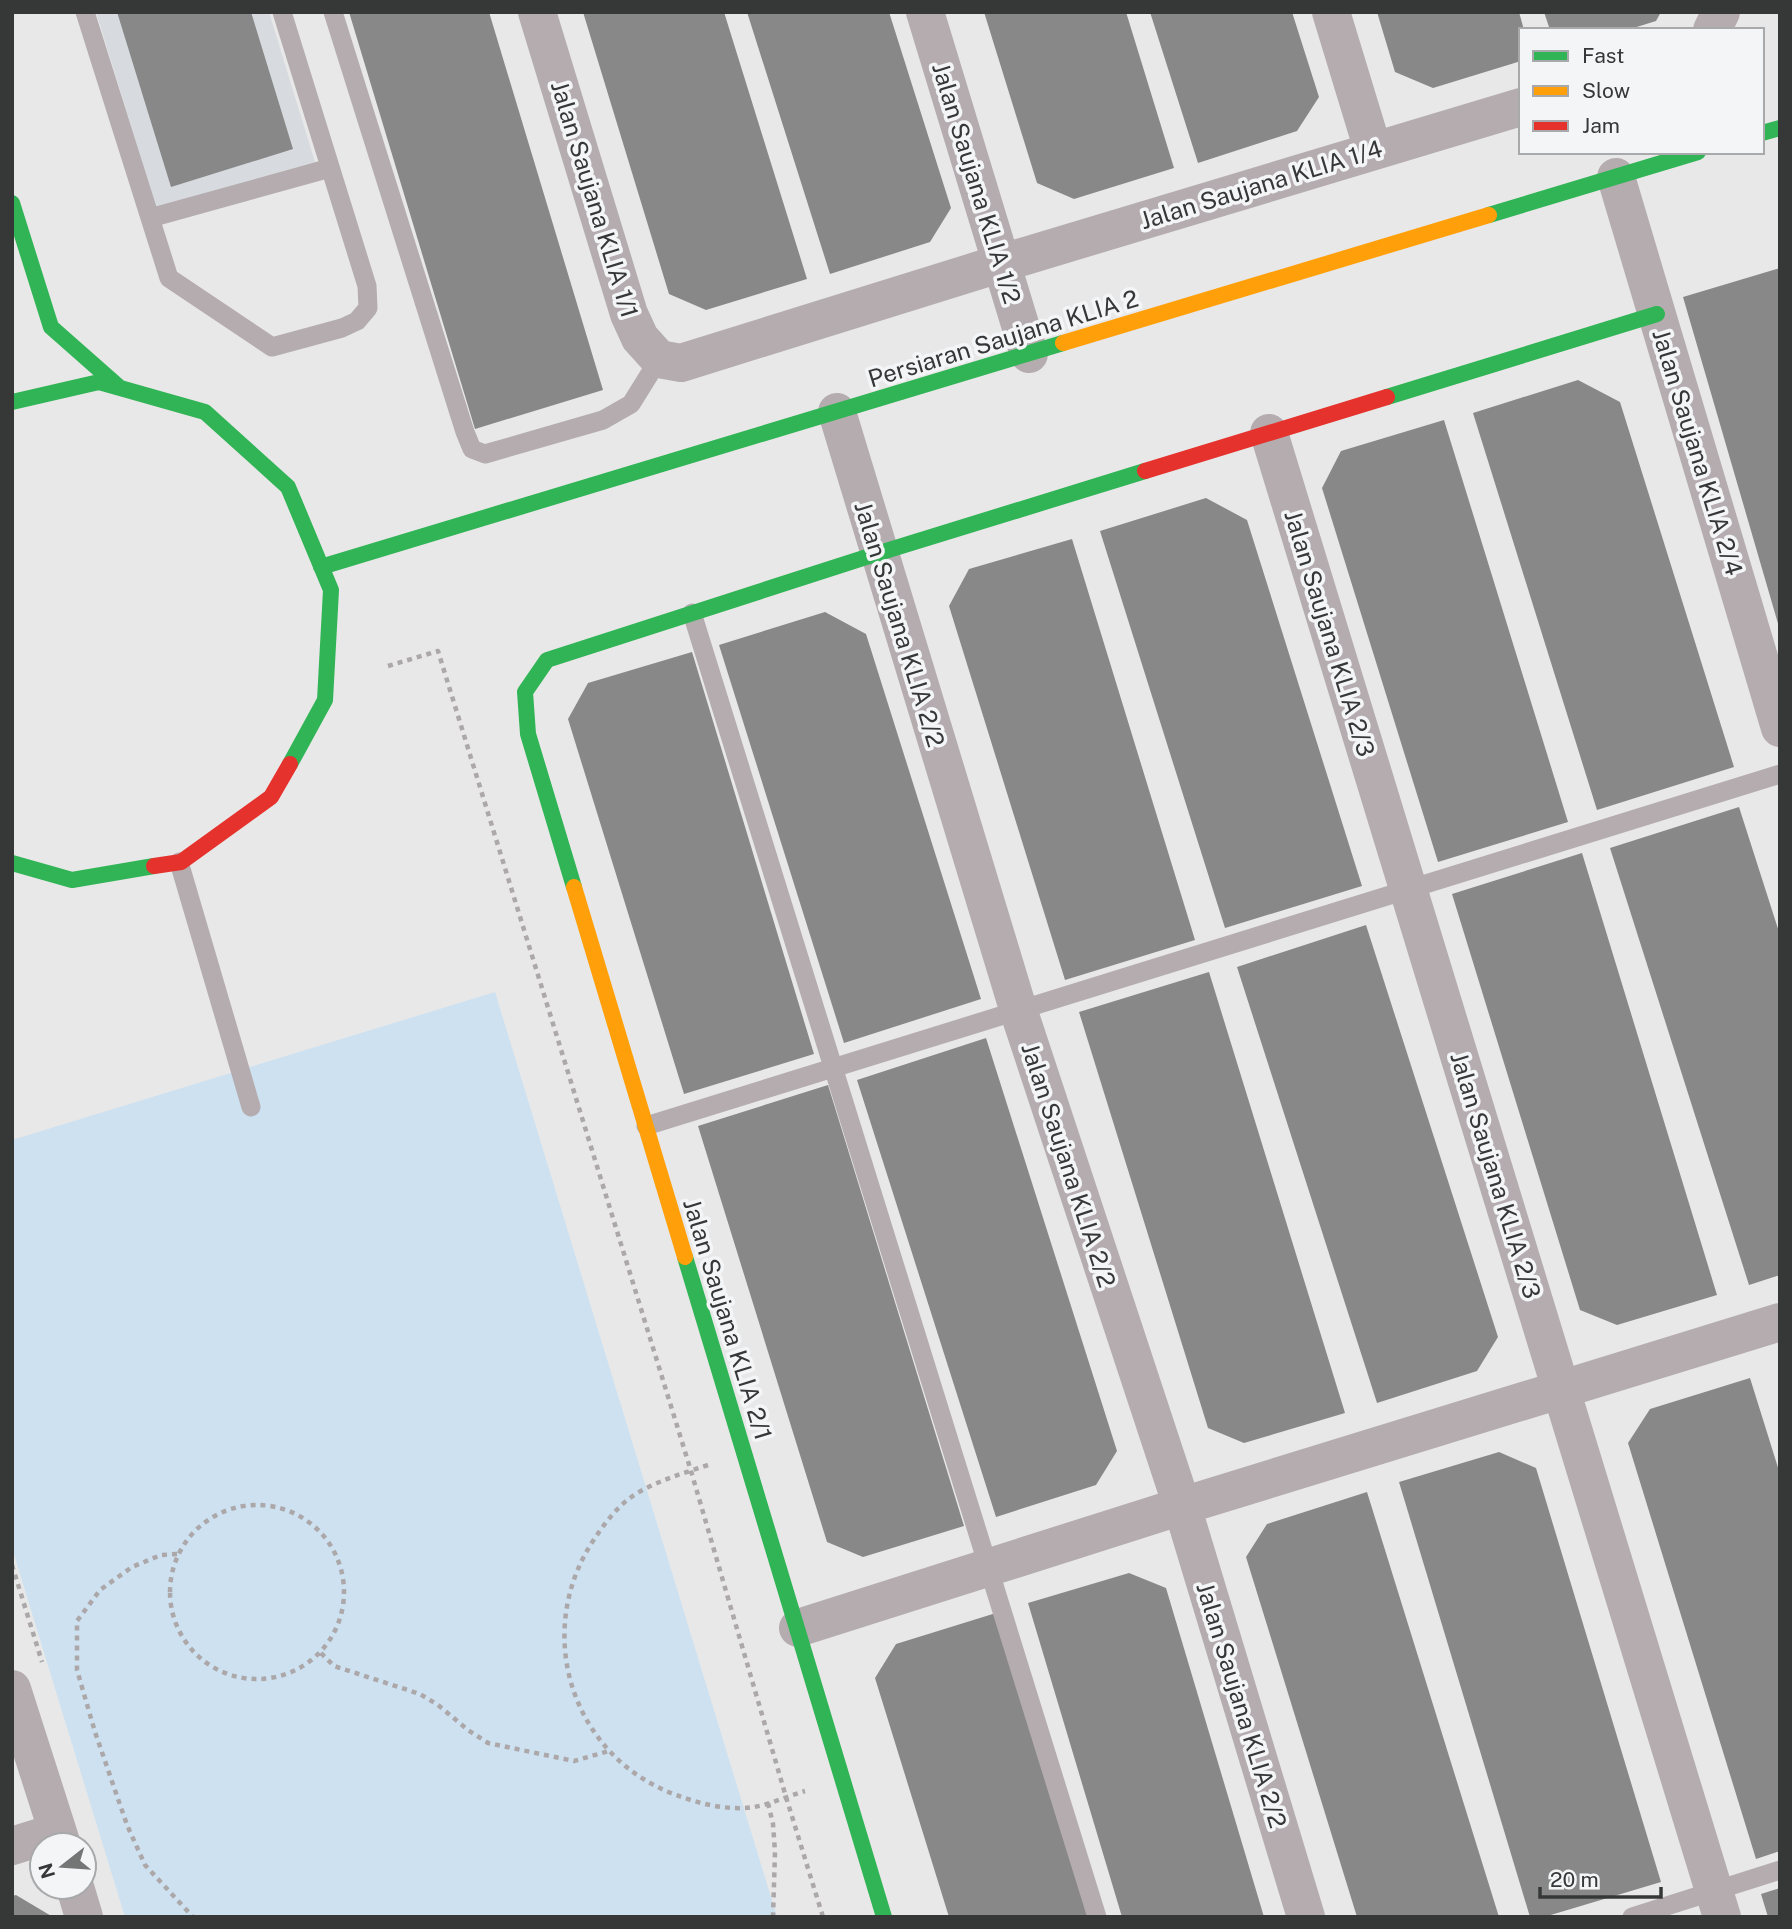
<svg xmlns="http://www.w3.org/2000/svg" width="1792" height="1929" font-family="'Public Sans',sans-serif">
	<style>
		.built { fill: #d7dbdf }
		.green { fill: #cde1f1 }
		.building { fill: #888 }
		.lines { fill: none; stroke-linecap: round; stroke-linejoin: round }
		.path { stroke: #aca7a8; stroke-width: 4.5; stroke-dasharray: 5 5; stroke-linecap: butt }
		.lane { stroke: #b4acae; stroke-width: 19 }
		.street { stroke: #b4acae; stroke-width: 38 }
		.fast { stroke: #30b455; stroke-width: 16 }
		.slow { stroke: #ff9f0a; stroke-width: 16 }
		.jam { stroke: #e5322d; stroke-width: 16 }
		.labels { text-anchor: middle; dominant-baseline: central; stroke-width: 7; stroke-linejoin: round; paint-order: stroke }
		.street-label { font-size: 24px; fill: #363737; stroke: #f4f5f7 }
	</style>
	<rect width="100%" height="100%" fill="#e8e8e8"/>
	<path class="built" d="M96 12H269L315 162 156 207Z"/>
	<path class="green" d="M495 992 777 1917H125L12 1548V1140Z"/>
	<path class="building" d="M117 12H251L293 149 171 187Z
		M349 12H489L603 390 475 429Z
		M583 12H724L807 279 706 310 669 294Z
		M747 12H889L951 208 930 242 830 274Z
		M984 12H1126L1174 168 1074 199 1037 183Z
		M1150 12H1292L1319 97 1297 131 1198 163Z
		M1377 12H1519L1524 30H1521V61L1433 88 1395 72Z
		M1544 12H1661L1656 21 1627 30H1550Z
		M1780 268V627H1779L1683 297Z
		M1578 380 1620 402 1734 767 1597 810 1473 413Z
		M1444 420 1568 822 1438 862 1322 488 1341 451Z
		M1206 498 1247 520 1362 886 1225 928 1100 531Z
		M1072 539 1195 940 1065 980 949 606 969 569Z
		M825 612 866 634 981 999 844 1043 719 645Z
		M692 652 814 1054 684 1094 568 719 588 683Z
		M1739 807 1780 935V1275L1749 1285 1610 848Z
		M1582 853 1717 1295 1617 1325 1580 1310 1452 894Z
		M1366 925 1498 1337 1477 1371 1377 1403 1237 967Z
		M1209 972 1345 1413 1244 1443 1208 1428 1079 1012Z
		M986 1038 1117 1451 1096 1485 996 1517 857 1080Z
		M828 1085 964 1526 863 1557 827 1542 698 1126Z
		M1750 1378 1780 1474V1851L1756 1859 1628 1443 1650 1409Z
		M1499 1452 1536 1468 1661 1882 1544 1917H1530L1399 1482Z
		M1367 1492 1499 1917H1357L1246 1557 1267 1524Z
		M1129 1573 1166 1588 1264 1917H1122L1028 1603Z
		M996 1613 1091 1917H949L875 1678 896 1644Z
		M1780 1888V1917H1768L1761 1894Z
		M16 1895 53 1917H12V1896Z"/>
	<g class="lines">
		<path class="path" d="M388 666 438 651 691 1471 786 1797 823 1917
			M708 1465C684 1473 660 1480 639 1492 620 1503 607 1520 595 1538 532 1630 570 1756 676 1795 700 1804 729 1811 754 1807 771 1804 788 1796 805 1791
			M170 1592a87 87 0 1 1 174 0a87 87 0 1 1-174 0Z
			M177 1554 161 1555 132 1567 100 1590 77 1621V1670L95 1732 127 1825 145 1865 193 1917
			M12 1565 42 1662
			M321 1653 334 1666 420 1694 438 1705 468 1730 488 1743 574 1761 609 1751
			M768 1803 773 1824 775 1852 773 1917"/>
		<path class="lane" d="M85 12 169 278 272 347 342 328 357 321 368 308 367 286 282 12
			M333 12 465 432 472 449 485 454 603 420 631 404 659 359
			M150 218 330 168
			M692 613C825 1048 964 1482 1097 1917
			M179 862 251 1107
			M646 1126 1780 774
			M1632 1917 1780 1870"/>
		<path class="street" d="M537 12 629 314 640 338 659 359 681 363 1002 263 1521 107
			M925 12 1029 354
			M1331 12 1373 150
			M1712 30 1721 12
			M1616 177 1780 728
			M837 412 1019 1012 1182 1506 1306 1917
			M1269 433 1722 1917
			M798 1628 1182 1506 1780 1322
			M12 1689 62 1845
			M12 1846 57 1832
			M75 1887 84 1917"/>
		<path class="fast" d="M1762 133 1780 128
			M12 203 51 327 119 387
			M1489 215 1698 152
			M1387 397 1657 314
			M12 402 99 382 205 412 288 487 331 590 325 700 290 764
			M321 567 1063 343
			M12 863 72 880 154 866
			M574 887 528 734 525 692 547 660 879 553 1145 471
			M685 1257 884 1917"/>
		<path class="slow" d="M1063 343 1489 215
			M574 887 685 1257"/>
		<path class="jam" d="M1145 471 1387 397
			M154 866 181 862 271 797 290 764"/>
	</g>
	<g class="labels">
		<g class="street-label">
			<text transform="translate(977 183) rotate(73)">Jalan Saujana KLIA 1/2</text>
			<text transform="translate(1261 184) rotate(-17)">Jalan Saujana KLIA 1/4</text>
			<text transform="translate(595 199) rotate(73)">Jalan Saujana KLIA 1/1</text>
			<text transform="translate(1003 338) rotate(-17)">Persiaran Saujana KLIA 2</text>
			<text transform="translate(1698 452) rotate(73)">Jalan Saujana KLIA 2/4</text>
			<text transform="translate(900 624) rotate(73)">Jalan Saujana KLIA 2/2</text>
			<text transform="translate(1330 633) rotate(73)">Jalan Saujana KLIA 2/3</text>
			<text transform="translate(1069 1165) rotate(72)">Jalan Saujana KLIA 2/2</text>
			<text transform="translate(1496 1175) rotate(73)">Jalan Saujana KLIA 2/3</text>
			<text transform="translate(728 1319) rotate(73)">Jalan Saujana KLIA 2/1</text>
			<text transform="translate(1242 1705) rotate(73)">Jalan Saujana KLIA 2/2</text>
		</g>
	</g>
	<rect width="1792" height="1929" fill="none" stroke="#363737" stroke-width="28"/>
	<rect x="1519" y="28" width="245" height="126" fill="#f4f5f7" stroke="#a8a9aa" stroke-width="2"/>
	<rect x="1533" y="51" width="35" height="10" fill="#30b455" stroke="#a8a9aa" stroke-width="2"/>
	<text x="1582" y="63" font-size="21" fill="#363737">Fast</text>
	<rect x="1533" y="86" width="35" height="10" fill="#ff9f0a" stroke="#a8a9aa" stroke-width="2"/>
	<text x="1582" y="98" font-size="21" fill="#363737">Slow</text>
	<rect x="1533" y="121" width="35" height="10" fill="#e5322d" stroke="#a8a9aa" stroke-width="2"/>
	<text x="1582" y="133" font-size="21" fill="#363737">Jam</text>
	<g transform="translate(63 1866) rotate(253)"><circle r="33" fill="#f4f5f7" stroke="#a8a9aa" stroke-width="2"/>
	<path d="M0-5L12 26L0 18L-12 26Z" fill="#747575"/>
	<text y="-10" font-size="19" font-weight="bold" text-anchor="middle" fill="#363737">N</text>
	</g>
	<path d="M1540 1887v10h121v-10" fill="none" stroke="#363737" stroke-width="3.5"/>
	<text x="1550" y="1887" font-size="21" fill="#363737" stroke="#f4f5f7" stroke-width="5" paint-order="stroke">20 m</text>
</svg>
